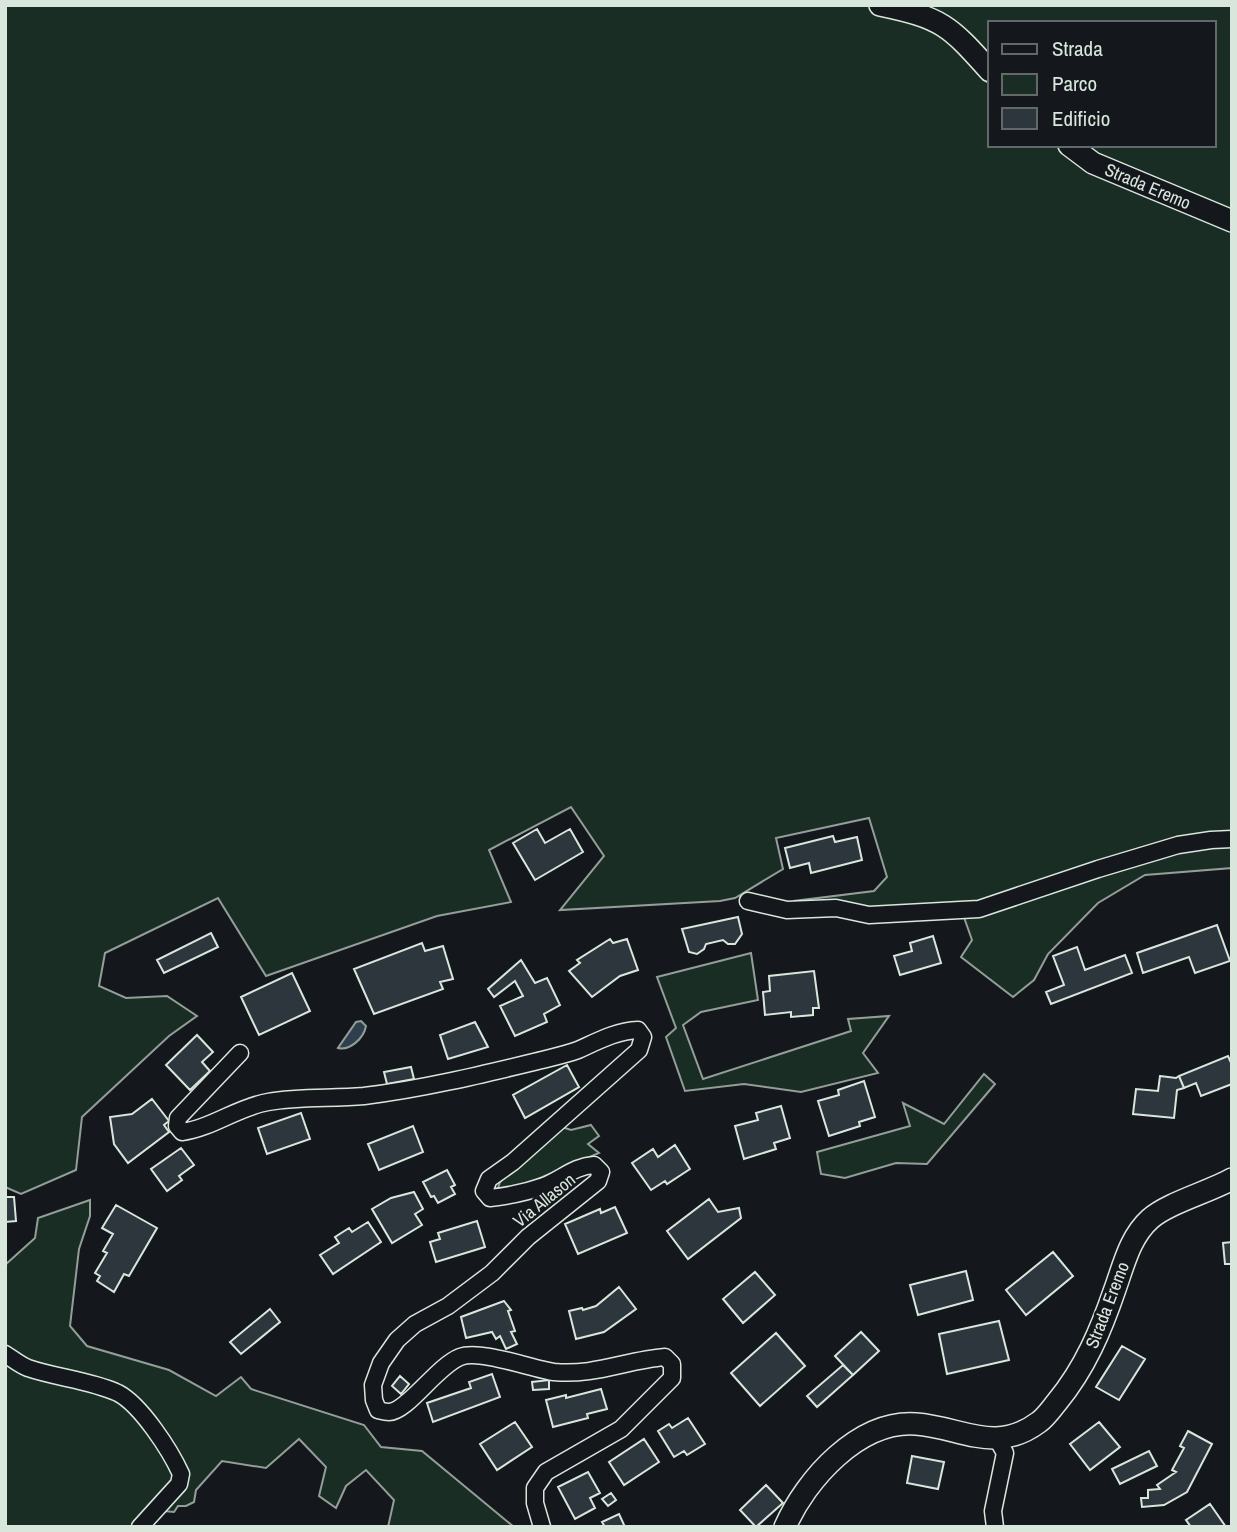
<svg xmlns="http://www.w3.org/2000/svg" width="1237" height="1532" font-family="'Archivo Narrow',sans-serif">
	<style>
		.green { fill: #1a2d24; stroke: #939e99; stroke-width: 2; fill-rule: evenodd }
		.water { fill: #2f3f4d; stroke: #939e99; stroke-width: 2 }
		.building { fill: #2c363c; stroke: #d8e6dc; stroke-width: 2 }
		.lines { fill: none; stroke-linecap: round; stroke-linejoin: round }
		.minor-casing { stroke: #d8e6dc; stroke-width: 19 }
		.major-casing { stroke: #d8e6dc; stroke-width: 24 }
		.minor { stroke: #14181c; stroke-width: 16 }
		.major { stroke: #14181c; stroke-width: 21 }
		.labels { text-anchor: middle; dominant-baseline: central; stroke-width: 5; stroke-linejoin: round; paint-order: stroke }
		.street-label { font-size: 18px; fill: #d8e6dc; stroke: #14181c }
	</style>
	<rect width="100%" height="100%" fill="#14181c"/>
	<path class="green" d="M5 5H1232V868L1145 875 1098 903 1048 954 1034 980 1013 997 961 957 972 940 960 906 867 909 794 906V901L874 891 887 877 869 818 776 838 783 869 735 898 720 901 560 910 604 856 571 807 489 850 511 902 437 916 266 976 218 898 105 953 99 986 126 998 167 996 197 1016 169 1036 82 1117 76 1170 21 1194 5 1187ZM990 23H1214V145H990Z
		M751 953 758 1000 701 1012 683 1025 703 1079 851 1031 848 1019 889 1016 863 1053 878 1073 801 1092 744 1084 685 1091 666 1037 676 1028 657 977Z
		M984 1074 995 1084 927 1164 896 1163 845 1178 821 1174 817 1152 910 1126 903 1103 944 1124Z
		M591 1125 599 1136 588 1144 599 1153 519 1187 497 1191 500 1182 507 1174 562 1127 571 1130Z
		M90 1200V1216L79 1249 70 1326 87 1346 169 1370 216 1396 241 1377 251 1389 364 1425 381 1447 422 1451 514 1527H388L394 1500 366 1470 346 1486 336 1508 319 1496 326 1467 299 1439 266 1468 222 1461 196 1490 194 1502 186 1506H178L174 1512 163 1511 135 1527H5V1265L35 1238 38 1218Z"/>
	<path class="water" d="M361 1021 366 1026C364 1038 350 1051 338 1048L356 1022Z"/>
	<path class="building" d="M537 829 545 843 570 829 583 852 535 880 513 843Z
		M833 836 835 842 857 837 862 860 811 873 809 863 790 868 785 848Z
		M738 917 742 934 735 944H728L723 940 706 944 704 949 697 954 689 952 682 929Z
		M1217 925 1230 961 1195 973 1189 957 1143 973 1137 953Z
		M211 933 218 947 164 973 157 960Z
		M933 936 941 963 900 975 894 956 912 951 910 943Z
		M610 939 613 943 627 939 638 970 620 976 592 997 569 971 580 963 577 960Z
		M422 943 425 951 443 946 453 979 440 982 443 989 374 1014 354 969Z
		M1077 947 1085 970 1125 955 1132 973 1051 1004 1046 992 1064 985 1053 956Z
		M521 960 535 983 547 978 560 1005 544 1014 547 1022 515 1036 500 1006 523 996 515 981 494 997 488 989Z
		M814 971 819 1008H813V1015L791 1017V1012L765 1015 763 992 770 991 769 976Z
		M292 973 310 1011 259 1035 241 997Z
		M475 1022 488 1047 448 1059 440 1035Z
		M197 1035 213 1052 202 1062 210 1071 190 1090 166 1065Z
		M1228 1056 1232 1065V1084L1201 1096 1196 1083 1184 1088 1179 1076Z
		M567 1065 579 1087 525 1118 513 1095Z
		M411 1067 414 1079 387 1084 384 1072Z
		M1160 1076 1176 1078 1179 1076 1184 1088 1177 1090 1174 1118 1133 1114 1136 1089 1158 1091Z
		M864 1081 875 1117 859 1122 860 1126 829 1136 818 1101 839 1095 838 1090Z
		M152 1099 169 1121 164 1125 169 1132 128 1163 114 1144 110 1117 132 1114Z
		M781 1106 790 1138 774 1143 776 1149 744 1159 735 1126 758 1120 756 1113Z
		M301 1113 310 1139 267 1154 258 1128Z
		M413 1126 423 1152 379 1170 368 1144Z
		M675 1145 690 1169 667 1184 665 1181 651 1190 632 1163 653 1149 658 1157Z
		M181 1148 194 1165 179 1176 182 1180 167 1191 151 1169Z
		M447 1170 455 1185 451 1187 455 1194 438 1203 434 1196 431 1197 423 1182Z
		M414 1192 423 1209 415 1214 422 1225 392 1243 372 1209 391 1198Z
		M5 1197H14L16 1221 5 1222Z
		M709 1199 718 1212 739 1208 741 1218 688 1259 667 1231Z
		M116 1205 157 1228 129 1276 124 1274 114 1292 97 1281 100 1276 95 1273 107 1253 103 1251 113 1234 102 1228Z
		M615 1207 627 1233 578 1254 565 1224 600 1209 601 1213Z
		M477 1221 485 1247 436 1262 430 1242 440 1239 438 1233Z
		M368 1222 381 1242 333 1274 320 1255 339 1243 335 1237 349 1228 352 1232Z
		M1232 1242V1264H1225L1223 1243Z
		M1053 1252 1073 1276 1026 1315 1006 1290Z
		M966 1271 973 1300 918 1315 910 1285Z
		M755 1272 775 1295 743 1323 723 1299Z
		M619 1287 636 1309 604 1332 576 1339 569 1311 582 1308 583 1310 596 1306Z
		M504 1301 511 1310 508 1311 515 1331 511 1332 517 1344 506 1349 500 1336 496 1339 492 1332 466 1338 461 1317Z
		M270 1309 280 1322 241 1354 230 1342Z
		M999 1321 1009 1360 947 1374 939 1334Z
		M861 1332 879 1351 853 1375 835 1356Z
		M776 1333 805 1366 760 1406 731 1373Z
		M1122 1346 1145 1359 1119 1400 1096 1387Z
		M843 1365 853 1375 817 1407 807 1396Z
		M492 1374 500 1397 433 1422 427 1403 471 1388 469 1382Z
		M400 1376 409 1384 401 1394 392 1386Z
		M549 1380V1389L533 1390 532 1382Z
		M601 1389 607 1409 587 1414 588 1418 553 1427 546 1400 566 1395V1398Z
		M688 1418 705 1444 687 1455 684 1451 674 1457 658 1431 669 1424 672 1428Z
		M515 1422 532 1447 497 1470 480 1444Z
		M1099 1422 1120 1447 1090 1470 1070 1444Z
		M1188 1431 1212 1444 1187 1492 1164 1505 1142 1507 1141 1498H1148V1490L1160 1489 1157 1485 1176 1472 1172 1470 1184 1448 1180 1446Z
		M644 1439 659 1462 624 1485 609 1462Z
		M1149 1451 1157 1466 1120 1484 1112 1469Z
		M912 1456 944 1462 938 1489 907 1483Z
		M588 1472 600 1493 590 1498 595 1508 575 1519 558 1487Z
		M766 1485 783 1503 756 1527 740 1510Z
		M611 1493 616 1500 608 1506 602 1499Z
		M1210 1504 1226 1527H1191L1186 1520Z
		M619 1514 625 1527H605L602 1522Z"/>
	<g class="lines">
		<g class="minor-casing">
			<path id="minor" d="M748 901 787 910 836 908 869 915 979 909 1098 869 1178 845 1211 840 1232 839
				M240 1053 178 1118 177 1126 182 1132C212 1128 238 1107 268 1102 300 1096 332 1099 364 1096 423 1089 484 1074 542 1060 554 1057 567 1054 578 1050 598 1041 616 1031 638 1030L643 1037 639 1050 513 1162 489 1179 484 1191 490 1198C508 1196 527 1192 544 1186 562 1179 574 1166 594 1165L601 1172 598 1181 528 1237 492 1273 448 1306 415 1324 397 1340 381 1363 373 1385 374 1400 378 1410C382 1411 385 1412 389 1412 407 1412 437 1366 460 1357 480 1349 532 1369 554 1372 594 1376 627 1360 665 1357L672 1364V1378L621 1429 546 1472 535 1488V1503L542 1527
				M5 1354C13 1359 20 1365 28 1368 57 1378 90 1380 118 1393 141 1405 170 1450 181 1474L179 1484 140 1527
				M995 1527 993 1511 1005 1453 996 1437"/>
		</g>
		<g class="major-casing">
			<path id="major" d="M880 5C942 18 949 25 990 71
				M1069 145 1093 163 1232 221
				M785 1527C806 1479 859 1420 916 1424 961 1427 995 1455 1039 1422 1046 1417 1052 1408 1057 1402 1085 1368 1101 1330 1115 1289 1124 1264 1130 1237 1150 1219 1168 1203 1209 1192 1232 1179"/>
		</g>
		<use href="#minor" class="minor"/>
		<use href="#major" class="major"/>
	</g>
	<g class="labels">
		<g class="street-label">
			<text transform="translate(1148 186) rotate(23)">Strada Eremo</text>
			<text transform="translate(544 1200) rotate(-39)">Via Allason</text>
			<text transform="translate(1107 1305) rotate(-69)">Strada Eremo</text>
		</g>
	</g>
	<rect width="1237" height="1532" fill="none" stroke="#d8e6dc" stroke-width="14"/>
	<rect x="988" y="21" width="228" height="126" fill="#14181c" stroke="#626a69" stroke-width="2"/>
	<rect x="1002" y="44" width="35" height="10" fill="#14181c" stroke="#626a69" stroke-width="2"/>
	<text x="1052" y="56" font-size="21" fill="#d8e6dc">Strada</text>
	<rect x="1002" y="74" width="35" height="21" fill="#1a2d24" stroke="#626a69" stroke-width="2"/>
	<text x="1052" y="91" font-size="21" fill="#d8e6dc">Parco</text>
	<rect x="1002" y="108" width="35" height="21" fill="#2c363c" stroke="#626a69" stroke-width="2"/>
	<text x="1052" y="126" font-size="21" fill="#d8e6dc">Edificio</text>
</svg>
